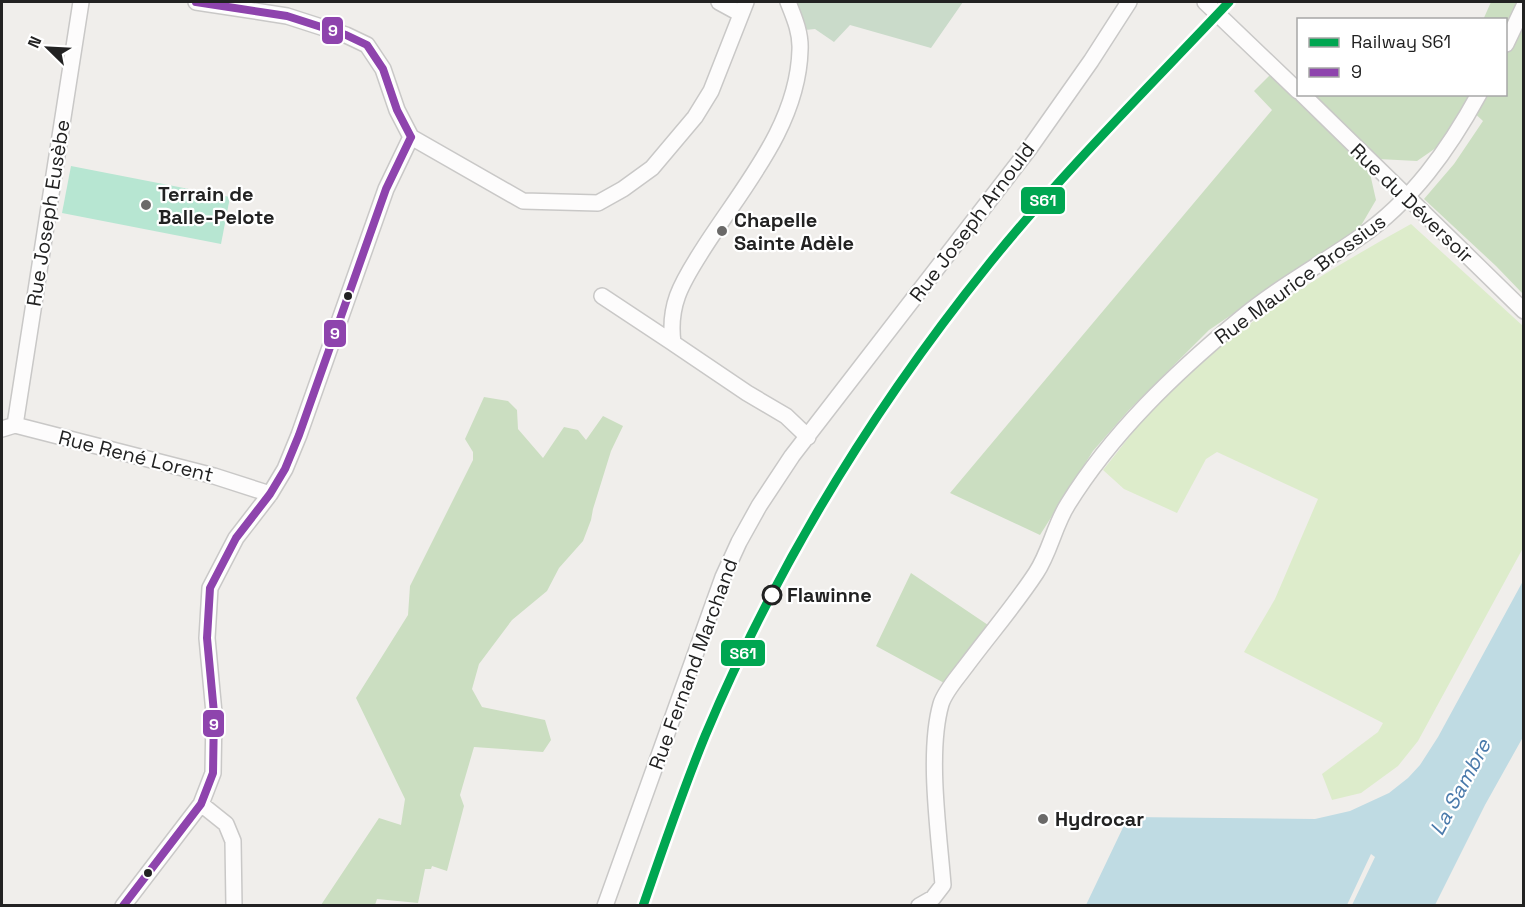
<svg xmlns="http://www.w3.org/2000/svg" width="1525" height="907" font-family="'Space Grotesk',sans-serif">
	<style>
		.grass { fill: #ddeccb }
		.forest { fill: #cbdec1 }
		.cemetery { fill: #cadbca }
		.pitch { fill: #b7e6d2 }
		.water { fill: #bfdbe3 }
		.lines { fill: none; stroke-linecap: round; stroke-linejoin: round }
		.minor-casing { stroke: #c9c8c7; stroke-width: 18 }
		.minor { stroke: #fdfcfc; stroke-width: 15 }
		.bus-1-casing { stroke: #fff; stroke-width: 12 }
		.bus-1 { stroke: #8e44ad; stroke-width: 8 }
		.rail-1-casing { stroke: #fff; stroke-width: 14 }
		.rail-1 { stroke: #00a651; stroke-width: 9 }
		.poi-dot { fill: #6a6968; stroke: #fff; stroke-width: 2 }
		.bus-dot { fill: #222; stroke: #fff; stroke-width: 2 }
		.stop-dot { fill: #fff; stroke: #222; stroke-width: 3 }
		.labels { text-anchor: middle; dominant-baseline: central; stroke-width: 4.5; stroke-linejoin: round; paint-order: stroke }
		.poi-label { font-size: 20px; font-weight: bold; fill: #222; stroke: #fff; text-anchor: start }
		.street-label { font-size: 20px; fill: #222; stroke: #fff }
		.stop-label { font-size: 20px; font-weight: bold; fill: #222; stroke: #fff; text-anchor: start }
		.water-label { font-size: 21px; font-style: italic; fill: #4a7aab; stroke: #fff }
		.line-badge { stroke: #fff; stroke-width: 2 }
		.badge-label { font-size: 16px; text-anchor: middle; font-weight: bold; fill: #fff }
	</style>
	<rect width="100%" height="100%" fill="#f0eeeb"/>
	<path class="grass" d="M1411 224 1523 326V548L1418 741 1398 766 1361 793 1332 800 1322 774 1378 732 1383 723 1244 652 1275 599 1318 499 1217 452 1206 459 1177 513 1124 489 1103 470C1123 446 1142 418 1164 396 1236 325 1323 273 1411 224Z"/>
	<path class="forest" d="M1491 2H1518L1506 26V20H1483Z
		M1523 6V294L1496 266 1424 199 1454 164 1483 121 1471 110 1479 95 1506 94V44Z
		M1270 75 1369 169 1376 200 1359 229 1209 330 1128 411 1093 451 1040 535 950 493 1272 110 1254 91Z
		M1313 95H1471L1446 141 1417 161 1378 159Z
		M484 397 508 401 517 410 518 429 543 458 564 427 578 430 586 440 603 416 623 426 611 451 593 509 591 520 583 541 559 568 547 591 512 620 479 664 472 689 482 707 545 720 551 740 543 752 474 747 460 795 464 806 447 871 432 866 431 869H425L418 903 377 899 375 905H321L379 818 401 825 405 799 356 698 408 615 410 586 473 460V452L465 439Z
		M911 573 988 625 946 684 876 646Z"/>
	<path class="cemetery" d="M798 2H963L931 48 850 25 834 42 815 29 805 30 797 4Z"/>
	<path class="pitch" d="M71 166 230 197 221 244 62 213Z"/>
	<path class="water" d="M1523 581V737L1485 805 1435 905H1352L1375 857 1371 854 1347 905H1086L1128 817 1315 819 1350 811 1389 793 1408 778 1420 765 1438 737Z"/>
	<g class="lines">
		<g class="minor-casing">
			<path id="minor" d="M196 2 287 16 346 35 367 45 383 69 397 110 411 137
				M719 2 741 14
				M788 2C794 17 801 33 800 50 798 128 739 191 700 254 681 284 668 306 673 343L747 393 786 416 808 437
				M1205 2 1298 91
				M1506 44 1524 6
				M1302 94 1524 311
				M411 137 523 201 598 203 623 189 652 168 695 117 711 91 746 2
				M602 296 673 343
				M15 425 81 2
				M2 429 15 425 214 476 270 494
				M201 804 226 824 233 841 234 906
				M123 906 201 804 213 773 214 713 207 638 210 588 236 538 270 494 285 469 299 435 386 189 411 137
				M605 906 723 577 739 542 759 506 792 456 1029 149 1091 61 1129 2
				M919 906 933 898 943 885C939 833 927 753 941 704 945 691 958 677 966 666 989 635 1015 605 1036 573 1050 552 1054 526 1068 504 1112 433 1175 373 1239 320 1277 288 1320 265 1360 237 1412 201 1449 149 1479 94"/>
		</g>
		<use href="#minor" class="minor"/>
		<g class="bus-1-casing">
			<path id="bus-1" d="M196 2 287 16 346 35 367 45 383 69 397 110 411 137
				M123 906 201 804 213 773 214 713 207 638 210 588 236 538 270 494 285 469 299 435 386 189 411 137"/>
		</g>
		<use href="#bus-1" class="bus-1"/>
		<g class="rail-1-casing">
			<path id="rail-1" d="M643 906C663 848 682 792 705 736 776 567 874 407 989 264 1063 172 1148 88 1229 2"/>
		</g>
		<use href="#rail-1" class="rail-1"/>
	</g>
	<g class="poi-dot">
		<circle cx="146" cy="205" r="6"/>
		<circle cx="722" cy="231" r="6"/>
		<circle cx="1043" cy="819" r="6"/>
	</g>
	<g class="bus-dot">
		<circle cx="348" cy="296" r="5"/>
		<circle cx="148" cy="873" r="5"/>
	</g>
	<circle class="stop-dot" cx="772" cy="595" r="9"/>
	<g class="labels">
		<g class="poi-label">
			<text x="158" y="194">Terrain de<tspan x="158" dy="23">Balle-Pelote</tspan></text>
			<text x="734" y="220">Chapelle<tspan x="734" dy="23">Sainte Adèle</tspan></text>
			<text x="1055" y="819">Hydrocar</text>
		</g>
		<g class="street-label">
			<text transform="translate(1412 203) rotate(44)">Rue du Déversoir</text>
			<text transform="translate(48 213) rotate(-81)">Rue Joseph Eusèbe</text>
			<text transform="translate(972 222) rotate(-53)">Rue Joseph Arnould</text>
			<text transform="translate(1300 279) rotate(-36)">Rue Maurice Brossius</text>
			<text transform="translate(136 456) rotate(14)">Rue René Lorent</text>
			<text transform="translate(693 664) rotate(-70)">Rue Fernand Marchand</text>
		</g>
		<g class="stop-label">
			<text x="787" y="595">Flawinne</text>
		</g>
		<g class="water-label">
			<text transform="translate(1460 787) rotate(-62)">La Sambre</text>
		</g>
	</g>
	<g class="line-badge">
		<rect x="321" y="16" width="23" height="29" rx="6" fill="#8e44ad"/>
		<rect x="1020" y="186" width="46" height="29" rx="6" fill="#00a651"/>
		<rect x="323" y="319" width="24" height="29" rx="6" fill="#8e44ad"/>
		<rect x="720" y="639" width="46" height="28" rx="6" fill="#00a651"/>
		<rect x="202" y="709" width="23" height="29" rx="6" fill="#8e44ad"/>
	</g>
	<g class="badge-label">
		<text x="333" y="36">9</text>
		<text x="1043" y="206">S61</text>
		<text x="335" y="339">9</text>
		<text x="743" y="659">S61</text>
		<text x="214" y="730">9</text>
	</g>
	<rect width="1525" height="907" fill="none" stroke="#222222" stroke-width="6"/>
	<rect x="1297" y="18" width="210" height="78" fill="#ffffff" stroke="#a7a7a7" stroke-width="1.5"/>
	<rect x="1309" y="38" width="30" height="9" fill="#00a651" stroke="#a7a7a7" stroke-width="1.5"/>
	<text x="1351" y="48" font-size="18" fill="#222222">Railway S61</text>
	<rect x="1309" y="68" width="30" height="9" fill="#8e44ad" stroke="#a7a7a7" stroke-width="1.5"/>
	<text x="1351" y="78" font-size="18" fill="#222222">9</text>
	<g transform="translate(48 48) rotate(294)" stroke="#ffffff" stroke-width="4.5" paint-order="stroke">
	<path d="M0-4.5L10 22L0 15L-10 22Z" fill="#222222"/>
	<text y="-9" font-size="16" font-weight="bold" text-anchor="middle" fill="#222222">N</text>
	</g>
</svg>
